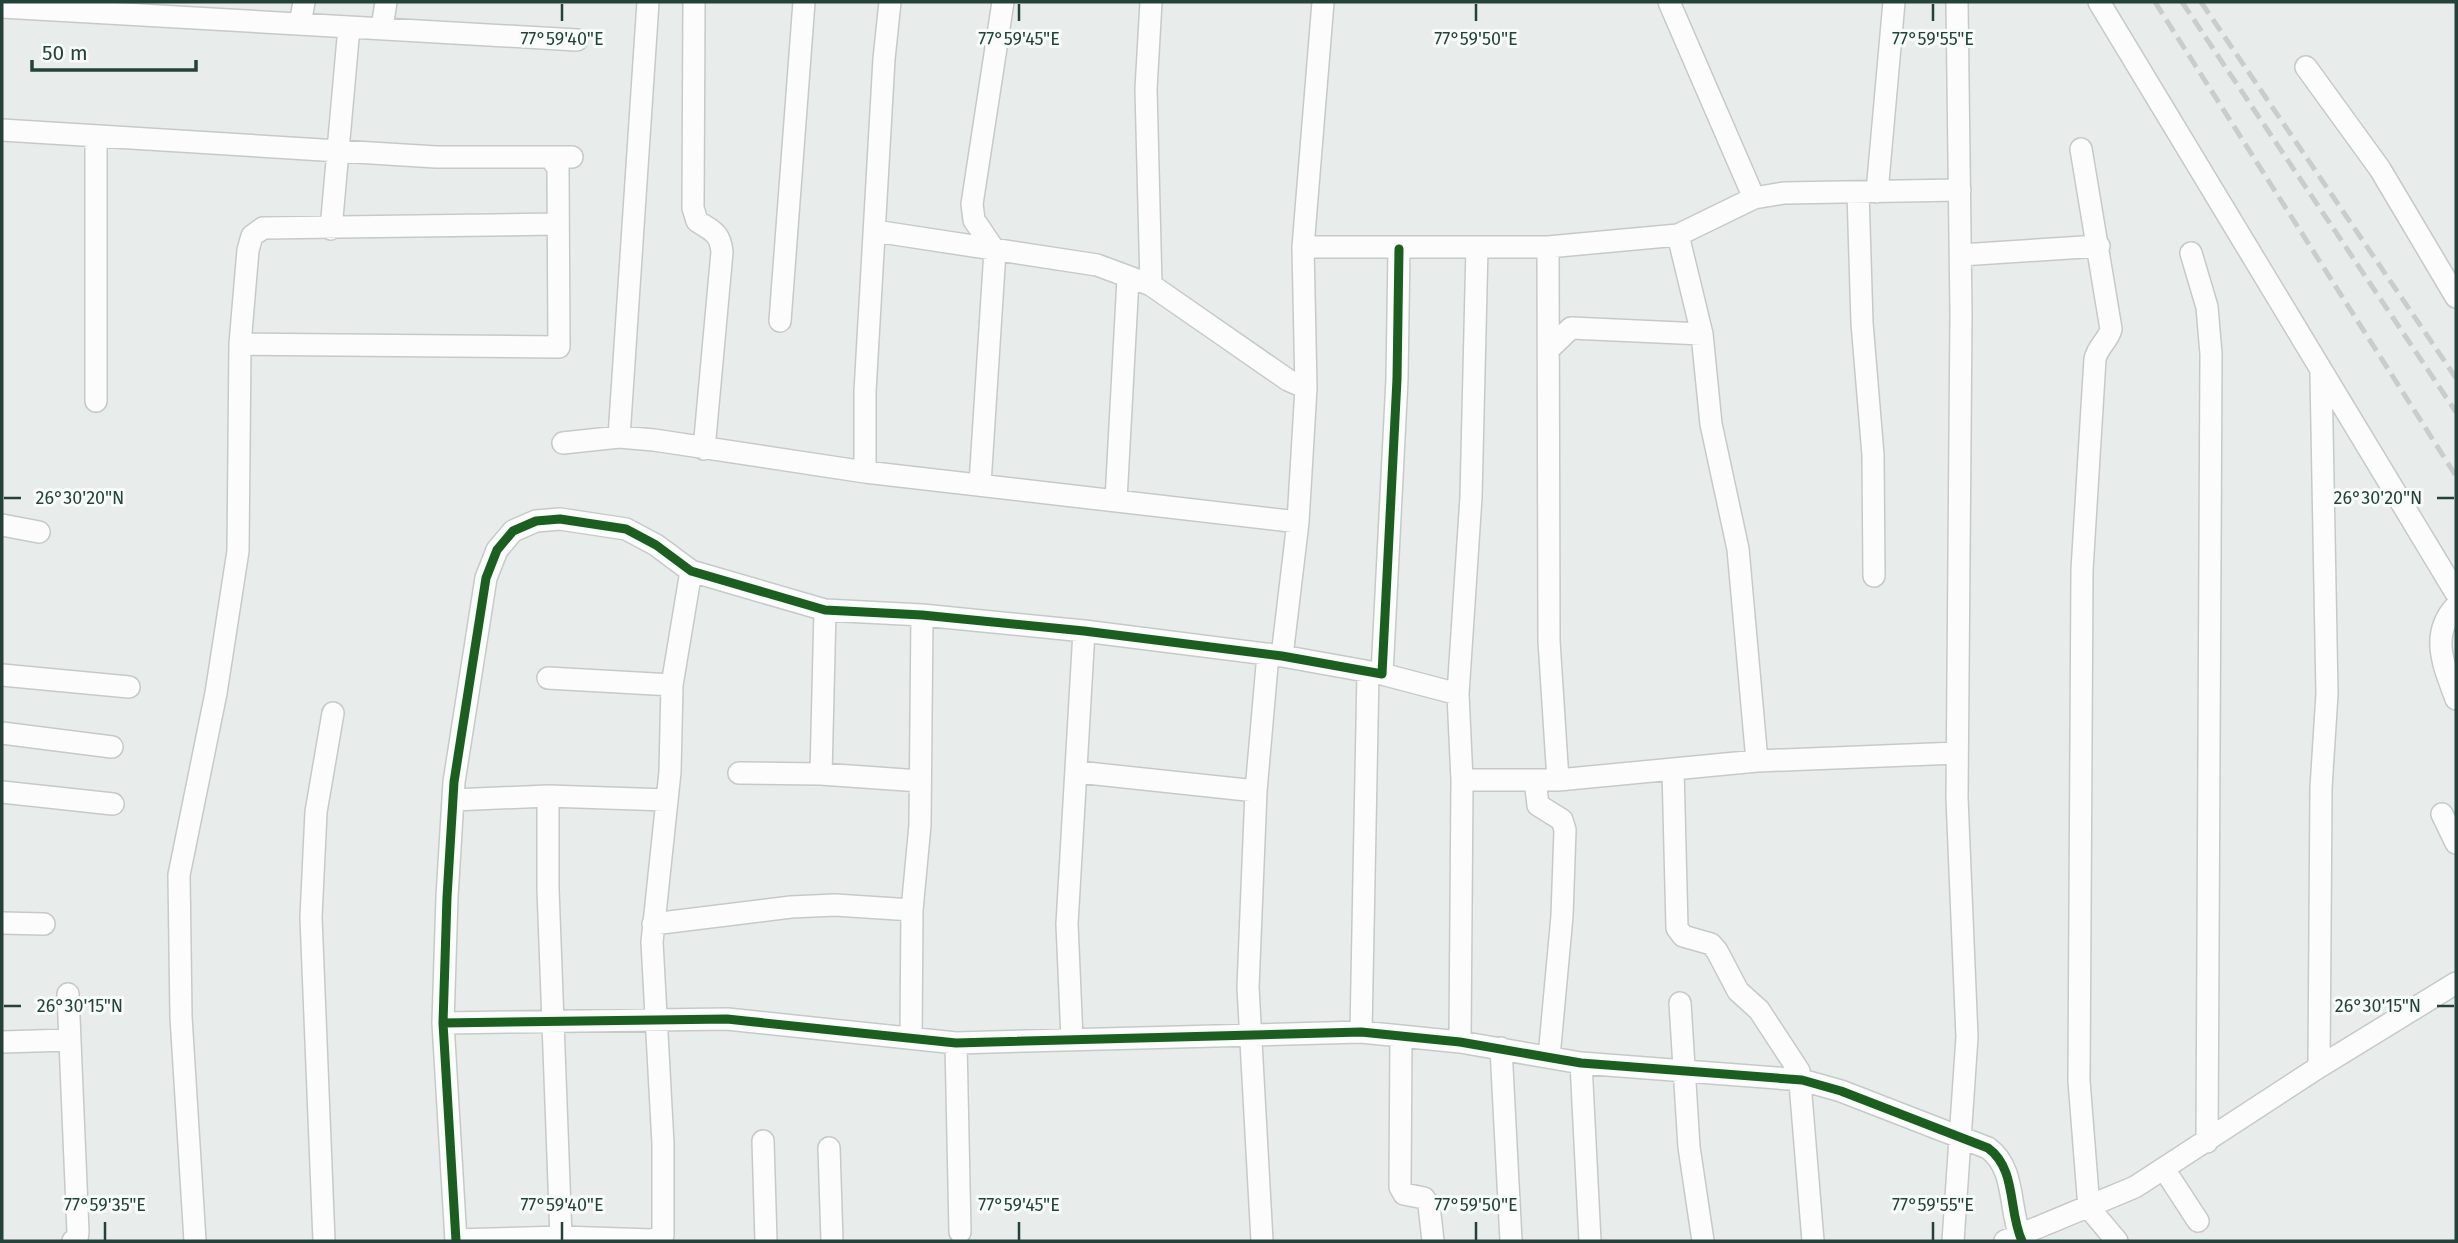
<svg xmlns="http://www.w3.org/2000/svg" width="2458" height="1243" font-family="'Fira Sans',sans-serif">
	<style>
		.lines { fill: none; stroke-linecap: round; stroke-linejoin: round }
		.street-casing { stroke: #c5cac8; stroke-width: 24 }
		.street { stroke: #fcfcfc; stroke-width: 21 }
		.rail { stroke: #c9cdcc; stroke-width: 5; stroke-dasharray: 14 7; stroke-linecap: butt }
		.cycleway-casing { stroke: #f7fbf9; stroke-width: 13 }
		.cycleway { stroke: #1b5e20; stroke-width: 9 }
		.ticks { fill: none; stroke: #24423a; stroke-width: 2.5 }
		.ticks-label { font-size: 18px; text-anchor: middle; fill: #24423a; stroke: #f7fbf9; stroke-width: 6; stroke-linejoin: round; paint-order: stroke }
	</style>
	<rect width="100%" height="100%" fill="#e8edeb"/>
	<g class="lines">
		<g class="street-casing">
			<path id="street" d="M694 2 693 208 697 221C712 231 720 232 722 252L704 449
				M1151 2 1146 89 1151 285
				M1669 2 1754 198
				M2099 2 2456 593
				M2 7 577 40
				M300 24 304 2
				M382 28 386 2
				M2306 67 2380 169 2456 297
				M2 130 436 157H572
				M96 137V401
				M2081 149 2111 329C2108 341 2098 346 2095 359L2082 570 2079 1081 2089 1208 2117 1241
				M1858 192 1862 323 1873 455 1874 576
				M1877 192 1894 2
				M331 229 349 27
				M875 231 1097 265 1151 285 1288 380 1306 388
				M1678 235 1702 334 1711 424 1738 549 1757 761
				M1303 247H1548L1678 235 1754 198 1784 193 1960 190
				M1548 247 1549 641 1558 780
				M2191 253 2207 307 2211 354 2207 1142
				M1961 255 2099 246
				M780 321 804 2
				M240 344 559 347 558 168 550 157
				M1549 349 1571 328 1702 334
				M2321 374 2327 694 2321 788 2319 1067 2456 983
				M619 437 648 2
				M563 443 619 437 654 440 865 472 1298 522
				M865 472V392L884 59 890 2
				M980 484 995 251 974 220 972 204 1003 2
				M1116 500 1128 279
				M2 525 39 532
				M2456 606C2429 635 2444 666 2456 699
				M1282 656 1298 522 1306 388 1303 247 1323 2
				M1382 674 1458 694 1462 780 1460 1042
				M2 675 129 687
				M548 678 672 685
				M1458 694 1471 497 1477 247
				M2 733 112 747
				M1673 769 1677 928 1683 936 1711 944 1717 951 1738 991 1759 1010 1799 1071 1813 1241
				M1078 772 1256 791
				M739 773 821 774 920 781
				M821 774 825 610
				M1462 780H1558L1757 761 1957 753
				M1535 780 1538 805 1562 820 1565 830 1562 916 1549 1057
				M2 792 113 804
				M548 796V889L561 1237
				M453 800 548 796 667 800
				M2442 814 2456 843
				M2 923 44 924
				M653 924 791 907 835 905 912 910
				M68 994 78 1232 77 1239 73 1241
				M1680 1003 1689 1147 1703 1241
				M443 1023 727 1019 956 1043 1361 1032 1460 1042 1581 1063 1802 1080 1841 1091 1988 1148C2017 1169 2008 1211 2022 1241
				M1361 1032 1368 672
				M1401 1037 1400 1187 1404 1194 1424 1198 1429 1205 1433 1241
				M911 1038 912 910 920 825 922 615
				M1072 1039 1067 924 1084 631
				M2 1042 68 1040
				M956 1043 960 1232
				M1501 1048 1511 1241
				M1581 1063 1590 1241
				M763 1141 766 1241
				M829 1148 832 1241
				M2164 1169 2198 1221
				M456 1240 561 1237 652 1240 663 1235V1144L652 942 670 772 672 685 691 571
				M195 1241 181 1017 179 875 216 693 238 551 240 344 248 250 252 236 263 228 556 224
				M324 1241 311 917 316 812 333 713
				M456 1241 443 1023 447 897 454 782 486 578 497 550 513 531 536 521 560 519 626 529 656 545 691 571 825 610 922 615 1084 631 1282 656 1382 674 1397 379 1399 249
				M1262 1241 1248 987 1256 791 1268 654
				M1953 1241 1967 1037 1957 798 1961 314 1957 2
				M2005 1241 2135 1187 2319 1067"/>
		</g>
		<use href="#street" class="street"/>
		<path class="rail" d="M2155 2 2456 476
			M2182 2 2456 412
			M2201 2 2456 378"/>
		<g class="cycleway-casing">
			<path id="cycleway" d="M443 1023 727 1019 956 1043 1361 1032 1460 1042 1581 1063 1802 1080 1841 1091 1988 1148C2017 1169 2008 1211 2022 1241
				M456 1241 443 1023 447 897 454 782 486 578 497 550 513 531 536 521 560 519 626 529 656 545 691 571 825 610 922 615 1084 631 1282 656 1382 674 1397 379 1399 249"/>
		</g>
		<use href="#cycleway" class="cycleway"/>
	</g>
	<path class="ticks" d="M562 4V21M1019 4V21M1476 4V21M1933 4V21M4 498H21M2437 498H2454M4 1006H21M2437 1006H2454M105 1222V1240M562 1222V1240M1019 1222V1240M1476 1222V1240M1933 1222V1240"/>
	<g class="ticks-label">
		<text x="562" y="45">77°59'40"E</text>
		<text x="1019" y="45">77°59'45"E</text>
		<text x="1476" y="45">77°59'50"E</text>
		<text x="1933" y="45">77°59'55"E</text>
		<text x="80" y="504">26°30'20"N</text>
		<text x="2378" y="504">26°30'20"N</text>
		<text x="80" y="1012">26°30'15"N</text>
		<text x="2378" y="1012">26°30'15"N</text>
		<text x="105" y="1211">77°59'35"E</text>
		<text x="562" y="1211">77°59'40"E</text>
		<text x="1019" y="1211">77°59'45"E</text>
		<text x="1476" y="1211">77°59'50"E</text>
		<text x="1933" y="1211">77°59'55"E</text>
	</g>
	<rect width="2458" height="1243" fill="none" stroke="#24423a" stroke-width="7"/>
	<path d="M32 60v10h164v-10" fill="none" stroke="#24423a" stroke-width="3.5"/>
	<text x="42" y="60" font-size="21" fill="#24423a" stroke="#f7fbf9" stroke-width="5" paint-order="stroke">50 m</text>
</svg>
